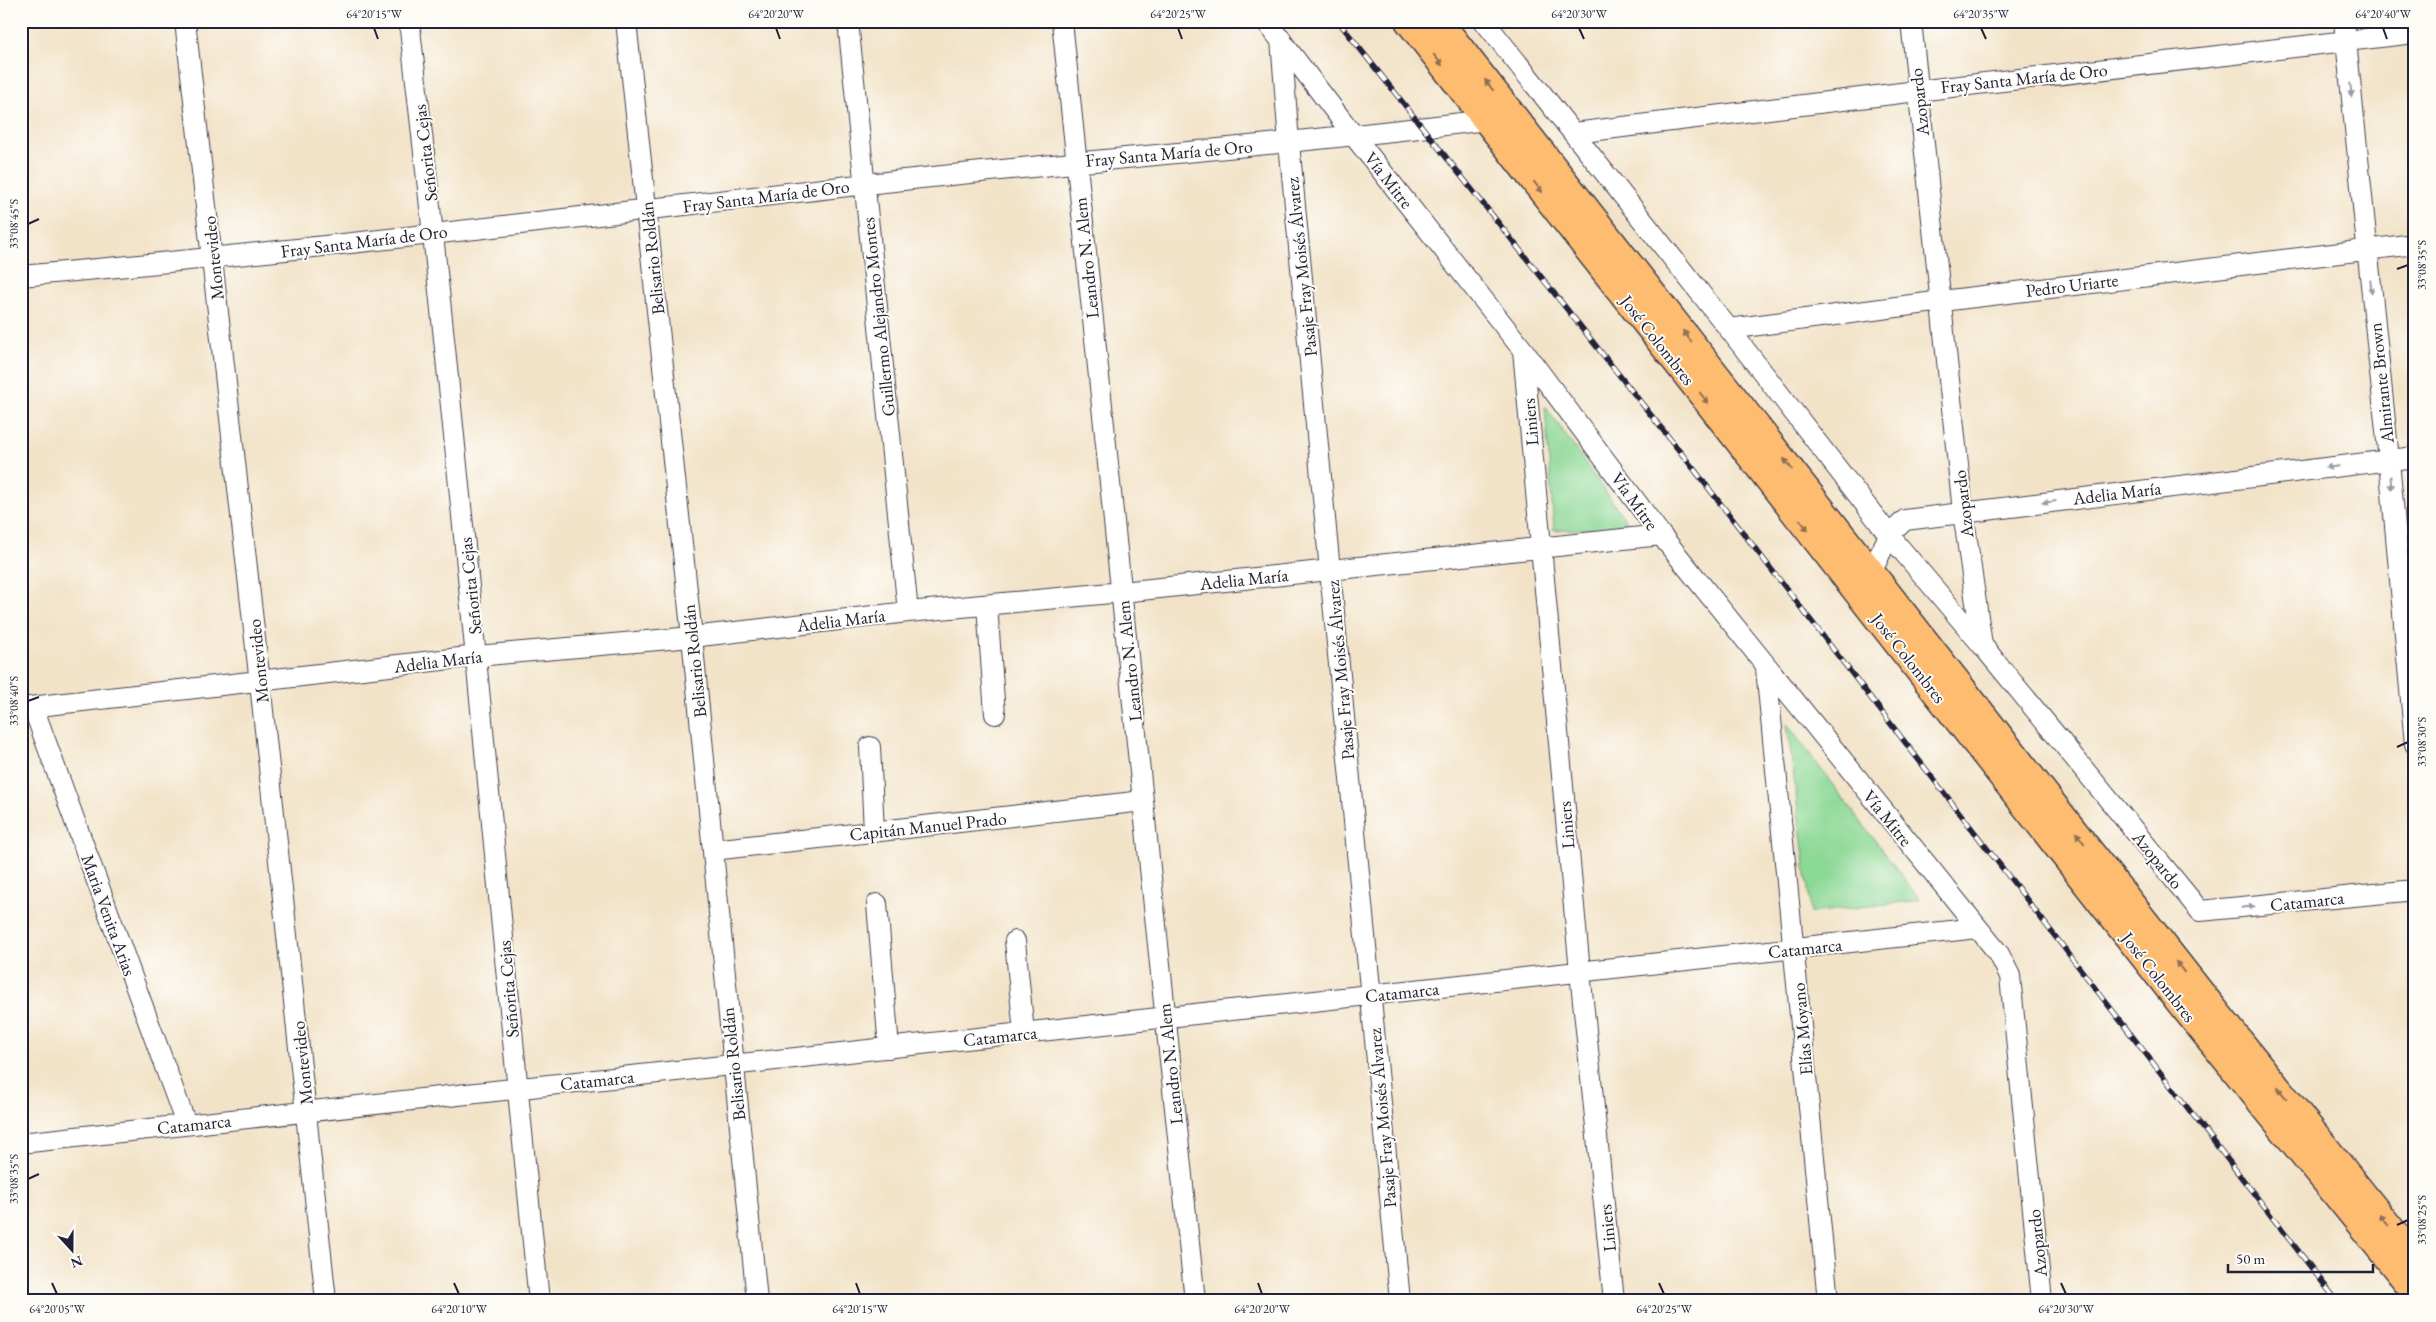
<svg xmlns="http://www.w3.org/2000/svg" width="2436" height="1322" font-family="'EB Garamond',serif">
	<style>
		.park { fill: #8cd895; stroke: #577d68 }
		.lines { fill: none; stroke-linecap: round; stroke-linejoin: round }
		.minor-casing { stroke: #413f50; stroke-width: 22 }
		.major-casing { stroke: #413f50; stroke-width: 29 }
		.minor { stroke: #fff; stroke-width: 20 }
		.major { stroke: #fdbc6f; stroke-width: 26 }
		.rail-casing { stroke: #22223b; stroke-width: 5.5 }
		.rail { stroke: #fdfcf7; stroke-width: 4; stroke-dasharray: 11; stroke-linecap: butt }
		.oneway { fill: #906f55 }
		.oneway2 { fill: #9c9ca7 }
		.ticks { fill: none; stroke: #22223b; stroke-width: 2 }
		.labels { text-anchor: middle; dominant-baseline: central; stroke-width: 4; stroke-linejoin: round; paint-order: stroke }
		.street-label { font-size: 18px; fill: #22223b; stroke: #fdfcf7 }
		.neatline { fill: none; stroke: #22223b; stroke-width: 2 }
		.ticks-label { font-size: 12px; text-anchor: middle; fill: #22223b }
	</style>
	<rect width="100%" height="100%" fill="#fdfcf7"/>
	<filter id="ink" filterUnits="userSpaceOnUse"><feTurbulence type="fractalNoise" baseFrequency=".02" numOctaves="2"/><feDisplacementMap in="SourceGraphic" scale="10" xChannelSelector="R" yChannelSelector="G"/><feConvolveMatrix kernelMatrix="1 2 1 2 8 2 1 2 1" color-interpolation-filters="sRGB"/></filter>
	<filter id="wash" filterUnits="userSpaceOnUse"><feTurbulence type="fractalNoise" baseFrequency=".0096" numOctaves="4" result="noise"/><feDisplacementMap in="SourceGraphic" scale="20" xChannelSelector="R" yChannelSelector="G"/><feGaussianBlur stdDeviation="1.12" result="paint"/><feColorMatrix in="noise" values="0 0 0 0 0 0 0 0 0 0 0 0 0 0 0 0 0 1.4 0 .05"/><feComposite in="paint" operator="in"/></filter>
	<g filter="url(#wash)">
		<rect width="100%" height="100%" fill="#f2e3c8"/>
		<path class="park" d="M1545 406 1631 528 1554 530Z
			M1787 724 1920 900 1811 913Z"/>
	</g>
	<g filter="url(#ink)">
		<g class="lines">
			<g class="minor-casing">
				<path id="minor" d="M185 21 260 683 326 1301
					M409 21C459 447 495 874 539 1301
					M626 21 692 637 757 1301
					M848 21 908 612
					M1062 21 1195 1301
					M1266 21 1354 136 1523 350 1661 535 1999 954 2010 976 2042 1301
					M1484 21 1729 329 1889 535 1982 645
					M1911 21 1963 512 1982 645 2200 911 2415 890
					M2344 21 2389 460 2415 744
					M1281 39 1289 143 1400 1301
					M1574 133 1917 91 2415 33
					M21 276C304 251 585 216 867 184 1073 161 1280 146 1486 120L1497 117
					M1729 329 1942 301 2415 244
					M1523 350 1580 972 1614 1301
					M1862 579 1872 571 1889 535 1905 520 2415 457
					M987 605 995 714
					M1766 668 1828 1301
					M33 707 186 1124
					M21 708 477 656 692 637 908 612 1122 592 1661 535
					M870 747 874 832
					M713 850 1143 801
					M877 904 889 1048
					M1015 941 1024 1033
					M21 1143 1978 928"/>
			</g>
			<g class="major-casing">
				<path id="major" d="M1408 21 2179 1002 2415 1292
					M1439 21 2199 990 2415 1258"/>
			</g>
			<use href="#minor" class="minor"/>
			<use href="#major" class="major"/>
			<g class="rail-casing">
				<path id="rail" d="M1338 21 1693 468 2337 1301"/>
			</g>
			<use href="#rail" class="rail"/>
		</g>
		<defs><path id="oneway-solid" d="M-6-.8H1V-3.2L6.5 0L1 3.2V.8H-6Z" transform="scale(1.25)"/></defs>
		<g class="oneway">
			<use href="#oneway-solid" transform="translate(1438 60) rotate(52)"/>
			<use href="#oneway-solid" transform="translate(1489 85) rotate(-128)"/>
			<use href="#oneway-solid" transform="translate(1538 187) rotate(52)"/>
			<use href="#oneway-solid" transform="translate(1687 336) rotate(-128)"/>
			<use href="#oneway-solid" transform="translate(1704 398) rotate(52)"/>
			<use href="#oneway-solid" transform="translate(1788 464) rotate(-128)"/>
			<use href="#oneway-solid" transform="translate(1804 525) rotate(52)"/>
			<use href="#oneway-solid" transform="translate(2080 838) rotate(-128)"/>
			<use href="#oneway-solid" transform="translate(2180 967) rotate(-128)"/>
			<use href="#oneway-solid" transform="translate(2282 1093) rotate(-129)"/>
			<use href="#oneway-solid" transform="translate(2384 1220) rotate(-129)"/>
		</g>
		<g class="oneway2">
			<use href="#oneway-solid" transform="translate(2351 90) rotate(84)"/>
			<use href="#oneway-solid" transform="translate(2371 287) rotate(84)"/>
			<use href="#oneway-solid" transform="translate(2332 467) rotate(173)"/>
			<use href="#oneway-solid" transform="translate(2391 483) rotate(85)"/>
			<use href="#oneway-solid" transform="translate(2049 502) rotate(173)"/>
			<use href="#oneway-solid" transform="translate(2248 907) rotate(-6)"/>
		</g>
	</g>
	<path class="ticks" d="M374 28 378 39M776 28 780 39M1178 28 1182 39M1579 28 1584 39M1981 28 1986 39M2383 28 2387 39M28 224 39 219M2397 269 2408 265M28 701 39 697M2397 747 2408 742M28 1179 39 1174M2397 1225 2408 1220M52 1283 57 1294M454 1283 459 1294M856 1283 860 1294M1258 1283 1262 1294M1659 1283 1664 1294M2061 1283 2066 1294"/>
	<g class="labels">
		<g class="street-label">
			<text transform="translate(2024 78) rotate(-6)">Fray Santa María de Oro</text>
			<text transform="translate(1919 102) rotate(-96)">Azopardo</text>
			<text transform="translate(425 153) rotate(-97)">Señorita Cejas</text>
			<text transform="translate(1169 153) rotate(-5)">Fray Santa María de Oro</text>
			<text transform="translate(1389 180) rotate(52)">Vía Mitre</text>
			<text transform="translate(766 196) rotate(-7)">Fray Santa María de Oro</text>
			<text transform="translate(364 241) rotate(-7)">Fray Santa María de Oro</text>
			<text transform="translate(213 258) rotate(-96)">Montevideo</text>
			<text transform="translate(652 258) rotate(-96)">Belisario Roldán</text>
			<text transform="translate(1086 258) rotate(-96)">Leandro N. Alem</text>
			<text transform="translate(1301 267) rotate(-96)">Pasaje Fray Moisés Álvarez</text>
			<text transform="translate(2072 285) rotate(-7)">Pedro Uriarte</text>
			<text transform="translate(878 317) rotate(-96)">Guillermo Alejandro Montes</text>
			<text transform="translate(1658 340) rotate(52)">José Colombres</text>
			<text transform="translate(2381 383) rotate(-96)">Almirante Brown</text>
			<text transform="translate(1530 422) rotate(-95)">Liniers</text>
			<text transform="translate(2117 493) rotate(-7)">Adelia María</text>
			<text transform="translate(1635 501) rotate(54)">Vía Mitre</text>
			<text transform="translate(1963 504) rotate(-97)">Azopardo</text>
			<text transform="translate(1244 579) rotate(-6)">Adelia María</text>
			<text transform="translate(470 586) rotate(-96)">Señorita Cejas</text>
			<text transform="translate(841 620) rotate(-7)">Adelia María</text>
			<text transform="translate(1909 658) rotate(52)">José Colombres</text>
			<text transform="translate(258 661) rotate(-96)">Montevideo</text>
			<text transform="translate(438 661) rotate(-7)">Adelia María</text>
			<text transform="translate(694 661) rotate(-96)">Belisario Roldán</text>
			<text transform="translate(1129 661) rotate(-96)">Leandro N. Alem</text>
			<text transform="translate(1340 670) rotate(-95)">Pasaje Fray Moisés Álvarez</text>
			<text transform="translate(1888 818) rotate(51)">Vía Mitre</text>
			<text transform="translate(1566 825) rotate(-95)">Liniers</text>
			<text transform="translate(928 826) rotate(-6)">Capitán Manuel Prado</text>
			<text transform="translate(2158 860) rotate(51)">Azopardo</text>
			<text transform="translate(2307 901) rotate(-6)">Catamarca</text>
			<text transform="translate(109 915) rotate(70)">Maria Venita Arias</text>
			<text transform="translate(1805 948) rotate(-6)">Catamarca</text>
			<text transform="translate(2159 977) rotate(52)">José Colombres</text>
			<text transform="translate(508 989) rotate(-95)">Señorita Cejas</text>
			<text transform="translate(1402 992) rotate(-6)">Catamarca</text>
			<text transform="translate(1802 1029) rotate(-95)">Elías Moyano</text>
			<text transform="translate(1000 1036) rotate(-6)">Catamarca</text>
			<text transform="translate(302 1063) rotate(-96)">Montevideo</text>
			<text transform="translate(733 1064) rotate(-96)">Belisario Roldán</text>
			<text transform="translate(1170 1064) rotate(-96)">Leandro N. Alem</text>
			<text transform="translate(597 1080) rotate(-6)">Catamarca</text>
			<text transform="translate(1382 1118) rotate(-95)">Pasaje Fray Moisés Álvarez</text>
			<text transform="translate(194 1124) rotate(-6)">Catamarca</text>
			<text transform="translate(1607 1228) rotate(-96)">Liniers</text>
			<text transform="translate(2037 1243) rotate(-96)">Azopardo</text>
		</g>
	</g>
	<rect width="2436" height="1322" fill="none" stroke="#fdfcf7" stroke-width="55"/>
	<g transform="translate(72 1250) rotate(159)" stroke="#fdfcf7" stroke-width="4" paint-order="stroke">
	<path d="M0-4L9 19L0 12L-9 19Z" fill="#22223b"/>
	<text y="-8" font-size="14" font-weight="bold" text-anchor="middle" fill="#22223b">N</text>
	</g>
	<path d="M2228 1264v8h145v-8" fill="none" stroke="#22223b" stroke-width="2.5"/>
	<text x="2236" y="1264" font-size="15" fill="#22223b" stroke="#fdfcf7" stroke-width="4" paint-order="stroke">50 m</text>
	<rect x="28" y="28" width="2380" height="1266" class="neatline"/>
	<g class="ticks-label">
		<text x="374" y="18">64°20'15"W</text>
		<text x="776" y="18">64°20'20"W</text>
		<text x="1178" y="18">64°20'25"W</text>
		<text x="1579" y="18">64°20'30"W</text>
		<text x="1981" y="18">64°20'35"W</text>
		<text x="2383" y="18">64°20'40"W</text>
		<text transform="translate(14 224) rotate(-90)" y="4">33°08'45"S</text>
		<text transform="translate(2422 265) rotate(-90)" y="4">33°08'35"S</text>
		<text transform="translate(14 701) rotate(-90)" y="4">33°08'40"S</text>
		<text transform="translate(2422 742) rotate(-90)" y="4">33°08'30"S</text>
		<text transform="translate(14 1179) rotate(-90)" y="4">33°08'35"S</text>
		<text transform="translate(2422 1220) rotate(-90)" y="4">33°08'25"S</text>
		<text x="57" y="1313">64°20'05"W</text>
		<text x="459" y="1313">64°20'10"W</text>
		<text x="860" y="1313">64°20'15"W</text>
		<text x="1262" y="1313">64°20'20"W</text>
		<text x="1664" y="1313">64°20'25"W</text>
		<text x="2066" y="1313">64°20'30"W</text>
	</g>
</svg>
